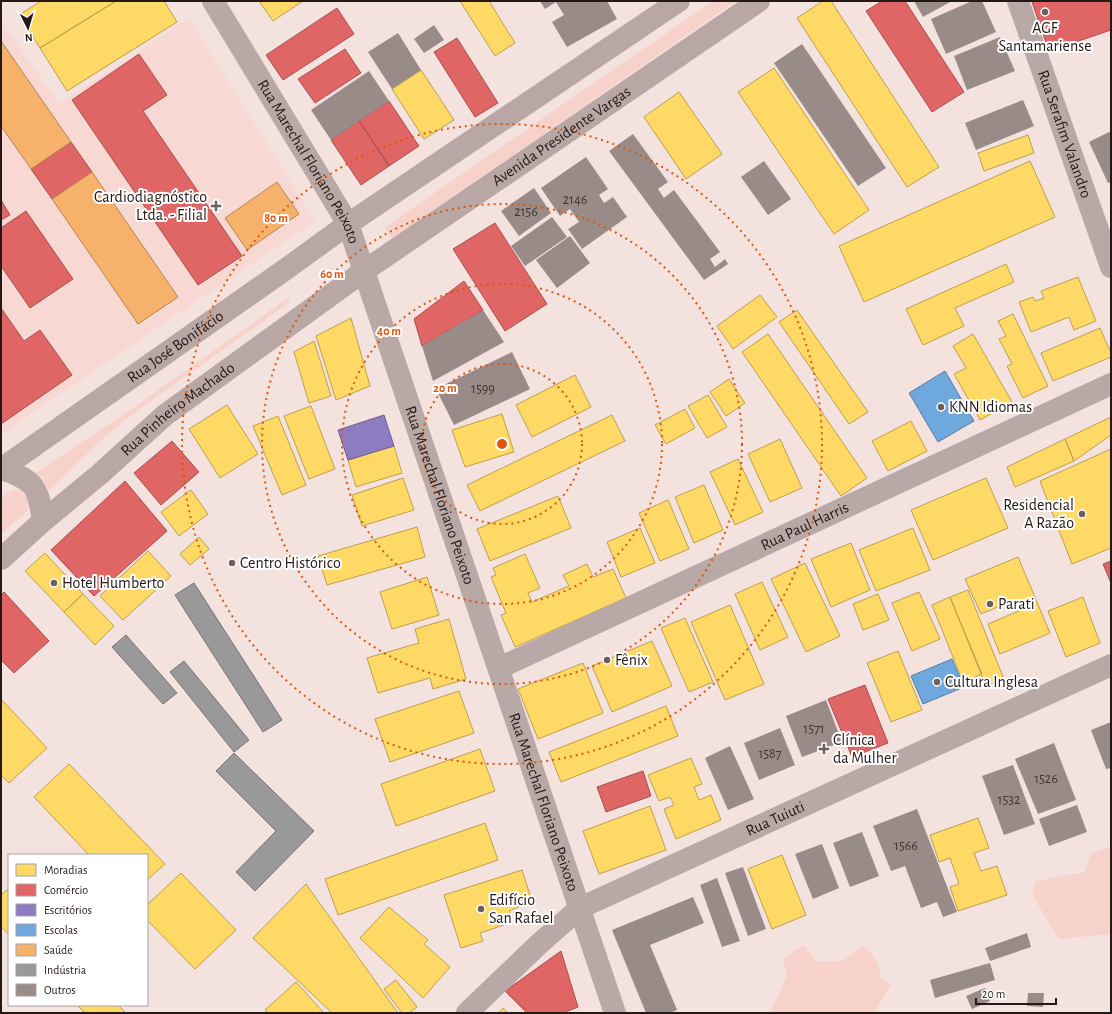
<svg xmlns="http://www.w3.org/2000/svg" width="1112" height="1014" font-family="'Alegreya Sans',sans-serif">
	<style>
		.built { fill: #f7d8d2 }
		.green { fill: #f6d2cb }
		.homes { fill: #ffd966; stroke: #bd9f4e }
		.shops { fill: #e06666; stroke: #a84f4e }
		.offices { fill: #8e7cc3; stroke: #6e5e8f }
		.schools { fill: #6fa8dc; stroke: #587da1 }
		.health { fill: #f6b26b; stroke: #b78452 }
		.industry { fill: #999; stroke: #767372 }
		.building { fill: #988b88 }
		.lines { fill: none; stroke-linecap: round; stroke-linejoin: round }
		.minor { stroke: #b8a9a7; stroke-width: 22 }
		.tertiary { stroke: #b8a9a7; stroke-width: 22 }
		.secondary { stroke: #b8a7a5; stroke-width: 22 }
		.ring { fill: none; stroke: #de560c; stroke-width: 2; stroke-dasharray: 2 4 }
		.poi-dot { fill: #6d5f5c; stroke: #fff; stroke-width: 1.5 }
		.labels { text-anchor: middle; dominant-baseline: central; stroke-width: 4; stroke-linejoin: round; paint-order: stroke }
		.number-label { font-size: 14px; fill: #413632 }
		.poi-label { font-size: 16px; fill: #241916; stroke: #fff; text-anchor: start }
		.street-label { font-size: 16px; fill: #241916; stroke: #fff }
		.centre { fill: #de560c; stroke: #fff; stroke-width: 2 }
		.ring-label { font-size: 12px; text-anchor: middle; font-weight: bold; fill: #de560c; stroke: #fff; stroke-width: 4; stroke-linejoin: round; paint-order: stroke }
	</style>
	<rect width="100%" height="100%" fill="#f4e2df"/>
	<path class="built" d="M189 18 315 221 1 434V20L59 104Z"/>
	<path class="green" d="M713 1H736L392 239 385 227Z
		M288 298 290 302 130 416 96 445 49 491 43 478 34 474 127 412Z
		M12 490 21 491 30 502 29 509 1 535V498Z
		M1111 846V934L1059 939 1032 895 1036 881 1085 872 1091 854Z
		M804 945 817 961H842L863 946C877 959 878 960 881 979L891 985 877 1007 876 1013H770L787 976 783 958Z"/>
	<path class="homes" d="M41 1H116L40 48 19 15Z
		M116 1H164L177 22 67 91 40 48Z
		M259 1H303L273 21Z
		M460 1H489L515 43 495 56Z
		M823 1H831L939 167 907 187 797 18Z
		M774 68 869 210 834 234 738 92Z
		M421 70 454 120 424 139 392 89Z
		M679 92 722 154 686 179 644 117Z
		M1028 135 1034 153 984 171 978 153Z
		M1030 161 1055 217 864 302 839 246Z
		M1006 264 1014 282 955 308 964 326 923 345 906 309Z
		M1078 277 1096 321 1074 330 1069 317 1031 332 1019 302 1033 297 1035 301 1044 298 1041 291Z
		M760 295 777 317 733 349 717 326Z
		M797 310 868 412 849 424 779 322Z
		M1013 314 1048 386 1023 398 1007 366 1012 364 999 339 1006 336 998 321Z
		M351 318 370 386 336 400 316 336Z
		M1100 328 1111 353V357L1053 381 1041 353Z
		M768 334 867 478 841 496 742 352Z
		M973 334 1012 402 980 420 954 374 966 368 953 346Z
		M314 341 331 396 309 403 294 352Z
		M575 375 591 407 532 437 516 405Z
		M729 379 745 403 726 416 710 392Z
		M708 395 727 427 707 438 688 406Z
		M227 405 258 454 220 478 189 429Z
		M311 406 335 469 309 479 284 416Z
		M685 409 695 428 666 444 655 425Z
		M502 414 514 452 465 467 452 430Z
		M612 415 625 441 480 511 467 485Z
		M278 416 306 485 282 495 253 426Z
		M1111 417V435L1074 461 1065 439Z
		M911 421 927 451 888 471 872 441Z
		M780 439 802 488 770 502 748 454Z
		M1065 439 1074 461 1015 487 1007 467Z
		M394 446 402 473 356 487 348 460Z
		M1111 449V548L1072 564 1040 481Z
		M738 459 763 512 735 525 710 472Z
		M403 478 414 510 362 526 352 495Z
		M986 478 1008 528 933 560 911 510Z
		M704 485 723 530 694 543 675 497Z
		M191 490 208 514 179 536 161 512Z
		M558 496 571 528 490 561 477 529Z
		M668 500 689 549 660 561 639 513Z
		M417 527 425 557 327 585 318 556Z
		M640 528 655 563 621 577 607 542Z
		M913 528 930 570 876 591 859 550Z
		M199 537 209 549 190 565 180 554Z
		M851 543 870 590 831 607 811 559Z
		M148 551 171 576 123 620 100 596Z
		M45 553 83 594 64 612 25 571Z
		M525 554 540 588 528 593 532 602 569 586 563 575 587 564 593 577 613 569 626 598 515 647 501 615 506 613 491 577 496 575 493 568Z
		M1018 557 1050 633 1000 654 988 624 1021 610 1017 599 981 614 965 579Z
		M805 563 840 636 806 652 771 579Z
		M427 577 439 615 392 629 380 592Z
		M762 582 788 637 760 650 735 594Z
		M968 590 1004 679 986 686 950 597Z
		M919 592 940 639 912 651 892 603Z
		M83 594 114 626 95 645 64 612Z
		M878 594 889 620 863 630 853 604Z
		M950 597 982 674 963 682 932 605Z
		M1083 597 1100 643 1066 657 1048 611Z
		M730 605 764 684 725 700 691 622Z
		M685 618 713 682 689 692 661 628Z
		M449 619 466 679 433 689 430 678 378 693 367 658 419 643 415 629Z
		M652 641 672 686 612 712 592 666Z
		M898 651 922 710 891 722 867 663Z
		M583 663 603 713 538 739 518 689Z
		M459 691 474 733 390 762 375 719Z
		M1 699 47 748 9 783 1 775Z
		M666 706 678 736 561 782 549 752Z
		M480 749 495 791 396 826 381 784Z
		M691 758 702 784 694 787 699 800 711 795 721 820 676 839 664 809 674 805 670 797 659 801 648 775Z
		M69 764 165 864 147 880V855H89L34 797Z
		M650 806 666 850 599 874 583 831Z
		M978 818 989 848 974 853 981 871 997 866 1007 895 958 911 950 887 959 884 950 858 939 862 930 835Z
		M485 823 498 860 338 915 325 879Z
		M782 855 806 915 772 929 748 869Z
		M522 870 531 898 518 902 519 907 509 911 511 916 501 919 504 925 480 933 483 941 461 948 444 895Z
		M181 873 236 930 195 969 147 920V905Z
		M306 884 398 1013H332L253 938Z
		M7 890 9 892V935L1 926V895Z
		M389 907 428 940 424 944 450 967 423 998 360 938Z
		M396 980 417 1007 409 1013H402L384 989Z
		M296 982 324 1013H268L265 1010Z
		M77 1005H118L126 1013H85Z
		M503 1008 508 1013H498Z"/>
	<path class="shops" d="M882 1H905L964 92 932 112 866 11Z
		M1036 1H1111V30L1049 51 1032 2Z
		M337 8 354 34 283 80 266 55Z
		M457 38 498 103 475 117 434 52Z
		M345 49 361 73 315 103 298 79Z
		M139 54 167 95 143 111 242 256 198 285 72 100Z
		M389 101 419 146 389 166 359 121Z
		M359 121 389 166 361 185 331 140Z
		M71 142 92 172 52 199 31 169Z
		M1 200 10 215 1 220Z
		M26 211 73 279 30 308 1 266V228Z
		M495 223 547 304 505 331 453 249Z
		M464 281 483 310 422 346 414 319Z
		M1 308 24 341 40 330 72 375 1 424Z
		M172 441 199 472 161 505 134 473Z
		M125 481 167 531 94 596 51 550Z
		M1111 561V583L1103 564Z
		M4 592 49 641 14 673 1 660V595Z
		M865 685 888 743 852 757 828 699Z
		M643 771 651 796 606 812 597 787Z
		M561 951 578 1007 563 1013H527L505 991Z"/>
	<path class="offices" d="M384 415 394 446 348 460 338 430Z"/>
	<path class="schools" d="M945 371 974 421 938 442 909 393Z
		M952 659 964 687 923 704 911 676Z"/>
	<path class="health" d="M1 41 71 142 31 169 1 126Z
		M92 172 178 297 138 324 52 199Z
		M277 182 299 214 247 250 225 218Z"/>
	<path class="industry" d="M194 583 282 720 263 732 175 595Z
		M126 635 177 693 163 704 112 647Z
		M184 661 249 740 234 752 170 672Z
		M234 753 314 831 255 891 236 872 276 831 216 771Z"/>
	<path class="building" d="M540 1H607L617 19 567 47 552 22 564 15 556 2 545 9Z
		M914 1H952L923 17Z
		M972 1H982L996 32 946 54 931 19Z
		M434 25 444 40 424 53 414 39Z
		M398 33 421 70 392 89 368 52Z
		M1000 37 1015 71 967 90 954 56Z
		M802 44 886 168 858 186 774 63Z
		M369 71 389 101 331 140 311 110Z
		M1023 100 1034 126 976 150 965 123Z
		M1111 131V182L1108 183 1089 142Z
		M633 134 668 182 658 189 664 198 674 190 720 252 710 259 715 267 725 259 728 264 704 280 609 151Z
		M586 157 608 189 599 195 604 203 613 197 627 217 582 249 568 229 579 222 570 209 560 216 541 188Z
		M764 161 791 199 768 215 741 177Z
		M534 188 551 213 519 236 501 211Z
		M552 217 567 237 525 266 511 246Z
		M570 236 590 263 557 288 536 260Z
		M483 310 504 342 433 381 422 346Z
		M512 352 530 389 454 425 436 389Z
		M826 700 842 742 802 757 786 716Z
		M1111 722V768L1106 769 1091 730Z
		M780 728 795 765 759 780 744 743Z
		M1054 743 1076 800 1038 814 1015 759Z
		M730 746 754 799 728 810 705 758Z
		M1013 765 1035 824 1004 835 982 776Z
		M1077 805 1087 832 1049 846 1039 819Z
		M917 809 957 912 943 917 937 902 921 908 905 866 891 871 873 826Z
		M862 832 879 876 850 887 833 843Z
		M822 844 839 888 813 899 795 854Z
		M743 867 766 929 748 936 725 873Z
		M717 878 740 941 722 947 700 885Z
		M693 897 704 923 650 945 677 1010 670 1013H646L612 930Z
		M1027 933 1031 947 990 961 985 948Z
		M990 963 995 980 935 998 930 980Z
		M985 988 990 1001 972 1009 966 996Z
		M1028 993H1044L1043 1007 1027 1006Z"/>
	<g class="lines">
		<g class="minor">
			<path id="s1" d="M499 668 1111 384"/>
			<path id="s2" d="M467 1013 539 944 580 908 1111 665"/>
		</g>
		<g class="tertiary">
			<path id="s3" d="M213 1 348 224 615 1013"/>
			<path id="s4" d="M1018 1 1111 267"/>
		</g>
		<g class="secondary">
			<path id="s5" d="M1 469 286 269 348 224 679 1"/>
			<path d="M2 469C35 481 38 486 43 521"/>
			<path id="s6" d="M1 559 43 521 100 474 165 415 364 271 759 1"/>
		</g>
	</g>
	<g class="ring">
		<circle cx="502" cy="444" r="80"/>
		<circle cx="502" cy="444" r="160"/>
		<circle cx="502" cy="444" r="240"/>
		<circle cx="502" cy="444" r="320"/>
	</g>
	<g class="poi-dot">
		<circle cx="1045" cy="12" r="4"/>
		<path d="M214 200h4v4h4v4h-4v4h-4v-4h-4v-4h4z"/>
		<circle cx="941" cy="407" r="4"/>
		<circle cx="1082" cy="514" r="4"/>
		<circle cx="232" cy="563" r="4"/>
		<circle cx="54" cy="583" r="4"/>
		<circle cx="990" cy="604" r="4"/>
		<circle cx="607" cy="660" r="4"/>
		<circle cx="937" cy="682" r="4"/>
		<path d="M822 743h4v4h4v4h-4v4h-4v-4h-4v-4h4z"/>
		<circle cx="481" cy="909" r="4"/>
	</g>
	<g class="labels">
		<g class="number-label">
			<text x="575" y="200">2146</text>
			<text x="526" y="212">2156</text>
			<text x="483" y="389">1599</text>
			<text x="814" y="729">1571</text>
			<text x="770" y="754">1587</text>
			<text x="1046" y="779">1526</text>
			<text x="1009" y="800">1532</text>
			<text x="906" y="846">1566</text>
		</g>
		<g class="poi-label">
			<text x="1045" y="28" text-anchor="middle">AGF<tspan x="1045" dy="18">Santamariense</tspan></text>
			<text x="207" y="197" text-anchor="end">Cardiodiagnóstico<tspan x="207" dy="18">Ltda. - Filial</tspan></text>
			<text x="949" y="407">KNN Idiomas</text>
			<text x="1074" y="505" text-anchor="end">Residencial<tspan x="1074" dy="18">A Razão</tspan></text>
			<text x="240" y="563">Centro Histórico</text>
			<text x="62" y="583">Hotel Humberto</text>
			<text x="998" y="604">Parati</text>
			<text x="615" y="660">Fênix</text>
			<text x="945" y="682">Cultura Inglesa</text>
			<text x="833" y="740">Clínica<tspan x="833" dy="18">da Mulher</tspan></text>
			<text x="489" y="900">Edifício<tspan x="489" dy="18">San Rafael</tspan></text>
		</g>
		<g class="street-label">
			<text stroke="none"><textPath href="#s4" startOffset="141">Rua Serafim Valandro</textPath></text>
			<text stroke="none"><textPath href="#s6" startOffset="703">Avenida Presidente Vargas</textPath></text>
			<text stroke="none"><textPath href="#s3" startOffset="187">Rua Marechal Floriano Peixoto</textPath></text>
			<text stroke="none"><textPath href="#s5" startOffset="213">Rua José Bonifácio</textPath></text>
			<text stroke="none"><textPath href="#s6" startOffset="232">Rua Pinheiro Machado</textPath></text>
			<text stroke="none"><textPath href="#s3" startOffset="547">Rua Marechal Floriano Peixoto</textPath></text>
			<text stroke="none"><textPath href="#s1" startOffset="337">Rua Paul Harris</textPath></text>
			<text stroke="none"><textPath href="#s3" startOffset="871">Rua Marechal Floriano Peixoto</textPath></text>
			<text stroke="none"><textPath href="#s2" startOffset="369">Rua Tuiuti</textPath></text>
		</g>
	</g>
	<circle cx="502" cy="444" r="6" class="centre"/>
	<g class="ring-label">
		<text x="276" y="222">80 m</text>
		<text x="332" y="278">60 m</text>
		<text x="389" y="335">40 m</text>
		<text x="445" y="392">20 m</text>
	</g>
	<rect width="1112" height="1014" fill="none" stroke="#241916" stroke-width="4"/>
	<rect x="8" y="854" width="140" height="152" fill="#ffffff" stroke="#a7a3a2"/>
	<rect x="16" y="864" width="20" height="12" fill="#ffd966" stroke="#a7a3a2"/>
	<text x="44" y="874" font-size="12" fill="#241916">Moradias</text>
	<rect x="16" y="884" width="20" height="12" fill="#e06666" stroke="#a7a3a2"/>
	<text x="44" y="894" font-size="12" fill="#241916">Comércio</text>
	<rect x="16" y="904" width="20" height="12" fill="#8e7cc3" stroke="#a7a3a2"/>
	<text x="44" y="914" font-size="12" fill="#241916">Escritórios</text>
	<rect x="16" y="924" width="20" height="12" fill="#6fa8dc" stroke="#a7a3a2"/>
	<text x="44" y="934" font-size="12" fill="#241916">Escolas</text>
	<rect x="16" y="944" width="20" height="12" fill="#f6b26b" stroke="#a7a3a2"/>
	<text x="44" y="954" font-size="12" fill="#241916">Saúde</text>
	<rect x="16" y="964" width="20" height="12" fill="#999999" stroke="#a7a3a2"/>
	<text x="44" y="974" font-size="12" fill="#241916">Indústria</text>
	<rect x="16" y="984" width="20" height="12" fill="#988b88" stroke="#a7a3a2"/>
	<text x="44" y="994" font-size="12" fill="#241916">Outros</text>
	<g transform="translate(28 28) rotate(175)" stroke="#ffffff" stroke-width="3" paint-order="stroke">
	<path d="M0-3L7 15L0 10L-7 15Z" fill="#241916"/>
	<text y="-6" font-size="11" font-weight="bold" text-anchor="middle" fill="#241916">N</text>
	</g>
	<path d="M976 998v6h80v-6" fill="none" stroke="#241916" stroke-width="2"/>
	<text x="982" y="998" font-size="12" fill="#241916" stroke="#ffffff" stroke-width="3" paint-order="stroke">20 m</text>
</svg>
